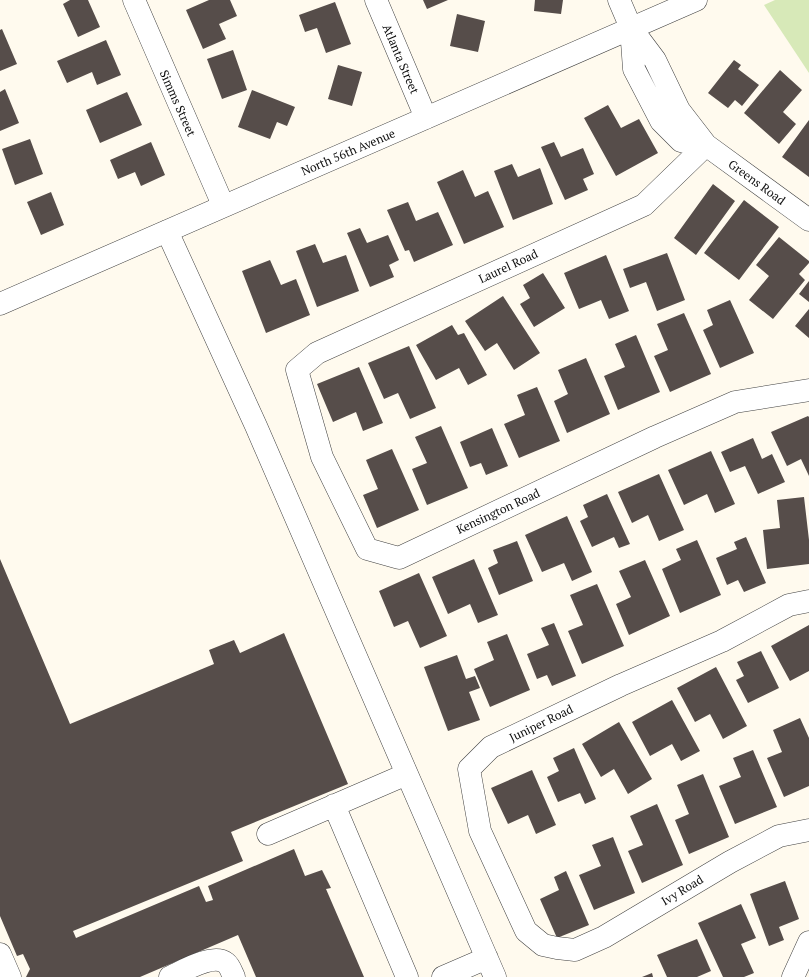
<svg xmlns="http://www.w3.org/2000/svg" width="809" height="977" font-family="'PT Serif',serif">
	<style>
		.green { fill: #d7e9b8 }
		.building { fill: #564d4a }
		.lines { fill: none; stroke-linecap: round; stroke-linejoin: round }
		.minor-casing { stroke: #414141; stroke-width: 23 }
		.minor { stroke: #fff; stroke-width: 22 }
		.labels { text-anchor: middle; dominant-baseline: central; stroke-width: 4; stroke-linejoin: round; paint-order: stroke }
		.street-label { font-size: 12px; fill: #0e0e0e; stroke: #fff }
	</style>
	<rect width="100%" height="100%" fill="#fffaee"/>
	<path class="green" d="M775 0H809V73L764 5Z"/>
	<path class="building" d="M70 0H88L100 27 78 37 63 4Z
		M209 0H230L237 16 219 24 226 39 203 49 186 10Z
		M423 0H448L427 9Z
		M535 0H563L561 14 534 11Z
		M335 2 351 44 326 53 317 28 305 32 299 15Z
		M457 14 485 21 478 52 450 46Z
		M2 29 17 64 0 71V30Z
		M106 40 121 75 97 85 92 72 67 83 57 61Z
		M233 50 247 90 222 99 207 59Z
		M734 60 741 65 738 69 759 85 742 106 735 100 728 108 708 93Z
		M338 65 362 72 352 106 328 99Z
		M780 70 802 90 783 112 796 124 779 144 744 113Z
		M5 89 19 123 0 131V92Z
		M252 90 295 107 287 126 277 122 270 139 238 127Z
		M127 92 142 125 100 143 86 110Z
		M608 105 621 128 639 119 658 153 616 176 584 118Z
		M809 120V177L782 157Z
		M30 139 43 174 15 185 2 149Z
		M151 142 165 175 141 186 135 172 118 179 110 160Z
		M554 142 561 157 583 148 594 174 583 179 588 190 565 200 541 147Z
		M512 164 518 177 540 168 553 204 513 220 494 171Z
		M463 170 475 197 488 191 504 227 464 244 437 182Z
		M713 184 735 201 696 255 674 238Z
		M51 192 64 225 41 235 27 202Z
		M744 200 779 227 739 280 704 253Z
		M408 202 416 221 438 212 453 245 414 262 409 250 405 251 387 210Z
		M360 228 367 243 388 235 399 260 389 265 394 277 370 287 347 233Z
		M779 237 809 261V263L799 274 805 280 773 319 749 300 769 276 756 265Z
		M315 244 323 263 346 255 359 291 317 307 296 251Z
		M667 253 685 300 657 311 646 282 630 288 623 269Z
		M606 255 629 311 609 319 601 300 579 309 564 273Z
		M270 260 281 285 296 279 310 315 266 333 242 271Z
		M543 273 565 308 534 327 520 304 530 298 523 285Z
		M809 281V302L799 294Z
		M503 296 540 353 514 370 497 343 485 351 465 321Z
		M730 300 754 353 720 368 703 330 713 325 707 310Z
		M809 309V338L795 326Z
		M684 313 711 374 670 392 654 356 668 350 657 324Z
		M452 325 458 335 464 333 487 375 468 385 459 368 436 380 416 345Z
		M636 335 660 392 618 410 604 376 625 367 615 344Z
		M409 346 436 408 410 419 398 393 384 399 368 363Z
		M586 358 610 414 567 433 554 401 568 394 558 370Z
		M359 367 383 423 363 431 356 412 333 422 317 384Z
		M537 387 560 441 519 458 504 424 525 415 517 395Z
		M808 416 809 417V476L801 459 787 466 771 432Z
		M441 426 468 488 427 505 412 469 427 463 415 437Z
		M492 428 508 466 486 475 481 463 470 467 460 442Z
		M753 438 762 459 772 454 785 482 758 494 745 466 730 472 721 452Z
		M392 449 419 510 377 528 363 495 378 489 366 460Z
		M711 451 735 504 715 513 707 494 684 505 668 470Z
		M659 474 684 530 659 541 648 515 632 523 618 492Z
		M607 494 630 544 619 548 614 537 592 547 580 521 588 517 583 505Z
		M804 497 809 540V564L767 569 763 530 780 528 777 500Z
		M567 516 592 572 572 581 564 563 542 572 525 535Z
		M746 537 766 583 744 592 738 580 727 585 716 558 737 549 734 542Z
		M697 540 721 595 680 613 662 569 681 560 676 549Z
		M517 541 533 581 499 595 488 568 498 563 493 550Z
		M0 559 70 724 214 664 209 650 234 640 240 653 284 633 348 784 231 832 243 861 73 931 76 938 199 886 206 902 213 900 208 886 294 849 305 876 322 870 331 888 326 889 364 977H256L238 935 140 977H26L30 969 23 954 17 956 0 916Z
		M474 559 498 615 478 623 470 604 448 614 432 577Z
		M645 560 670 616 629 635 616 604 631 597 619 571Z
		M419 573 447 636 420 648 408 621 394 627 379 591Z
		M597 584 624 646 582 664 568 631 583 625 570 595Z
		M554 623 576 676 552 686 547 675 537 679 527 654 549 645 541 628Z
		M809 625V671L790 681 771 646Z
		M507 634 530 690 490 707 474 669 494 660 487 642Z
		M761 651 779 688 748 703 736 680 744 676 737 662Z
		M457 655 466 679 475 676 480 688 469 692 480 720 448 731 424 667Z
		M716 667 747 726 723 739 710 714 695 722 677 688Z
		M672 700 700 751 681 761 672 744 650 756 632 722Z
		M800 718 809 738V786L784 797 767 758 782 752 773 730Z
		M619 722 652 779 628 794 614 769 601 777 582 744Z
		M574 748 596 799 585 804 580 793 558 802 547 777 559 771 553 758Z
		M753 750 777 807 735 824 719 786 741 777 733 758Z
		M532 770 556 825 536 834 528 815 508 824 491 788Z
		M703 774 729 837 689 854 675 820 689 814 677 785Z
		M657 804 683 865 642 883 628 851 643 845 630 816Z
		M613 837 635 893 594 910 579 875 601 866 592 845Z
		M566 871 589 925 557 938 540 899 559 890 554 877Z
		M785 881 799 919 779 927 784 940 769 946 750 894Z
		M741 904 756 938 741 944 754 973 744 977H723L698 923Z
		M697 939 711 971 697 977H667L657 955Z
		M652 973 653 977H642Z"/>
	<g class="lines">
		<g class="minor-casing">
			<path id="minor" d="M134 0 223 205
				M376 0 426 118
				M619 0 631 28 655 60 679 110 706 145 809 220
				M631 28 634 69 661 121 681 141 691 144 706 145
				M706 145 644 205 317 353 297 370 322 457 367 549 399 558 655 437 735 402 809 390
				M167 231 256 426 495 977
				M0 304 696 0
				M809 601 789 605 722 641 621 685 491 747 469 769 480 831 526 931 543 945 557 948 575 950 604 937 730 862 779 836 809 830
				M334 805 407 977
				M268 834 407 774
				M0 954 10 977
				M170 977C183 971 213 953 226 963 230 966 232 973 234 977
				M443 977 487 958
				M793 977 809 942"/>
		</g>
		<use href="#minor" class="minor"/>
	</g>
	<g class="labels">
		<g class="street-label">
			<text transform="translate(401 59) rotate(67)">Atlanta Street</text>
			<text transform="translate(178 103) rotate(66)">Simms Street</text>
			<text transform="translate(348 152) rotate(-23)">North 56th Avenue</text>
			<text transform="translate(757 182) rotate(36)">Greens Road</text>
			<text transform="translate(508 266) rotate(-25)">Laurel Road</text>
			<text transform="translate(498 511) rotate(-25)">Kensington Road</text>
			<text transform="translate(541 723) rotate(-26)">Juniper Road</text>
			<text transform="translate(682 890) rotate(-31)">Ivy Road</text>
		</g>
	</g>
</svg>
